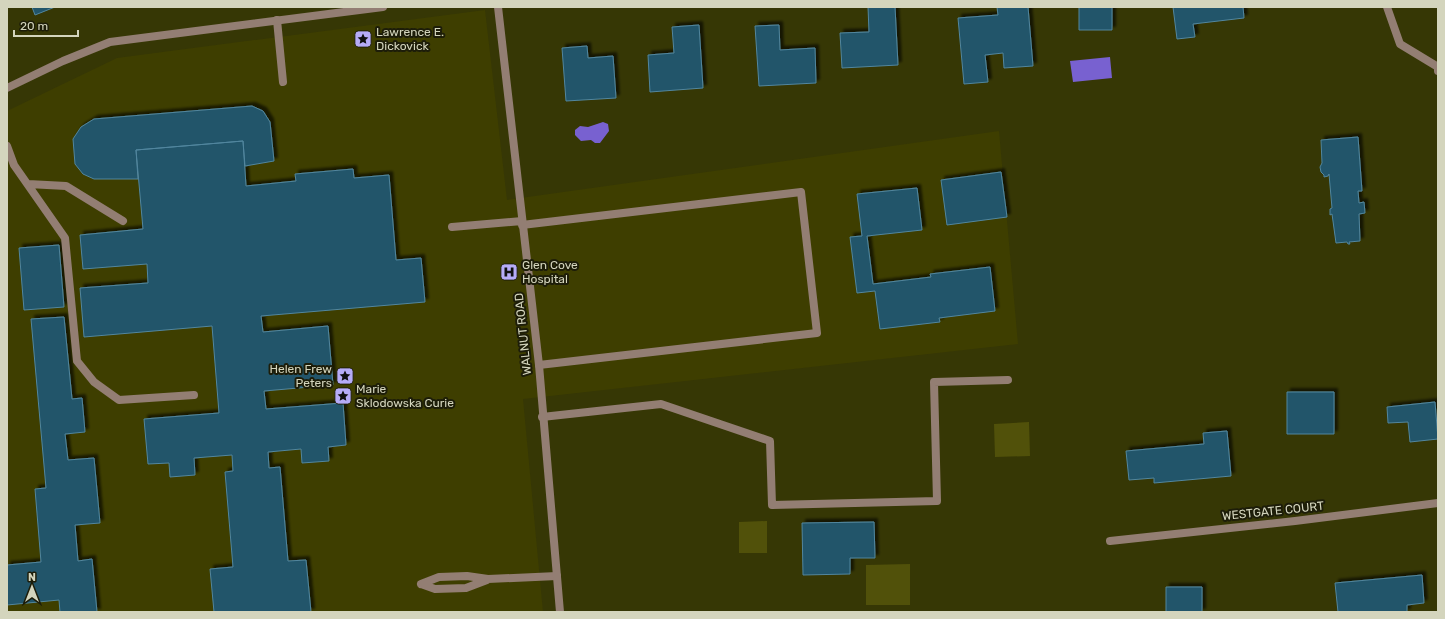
<svg xmlns="http://www.w3.org/2000/svg" width="1445" height="619" font-family="Rubik,sans-serif">
	<style>
		.built { fill: #3e3e00 }
		.green { fill: #51510a }
		.water { fill: #7861d0 }
		.building { fill: #20556b; stroke: #52869e; filter: url(#shadow) }
		.lines { fill: none; stroke-linecap: round; stroke-linejoin: round }
		.service { stroke: #937e73; stroke-width: 8 }
		.minor { stroke: #937e73; stroke-width: 8 }
		.tertiary { stroke: #937e73; stroke-width: 8 }
		.labels { text-anchor: middle; dominant-baseline: central; stroke-width: 4; stroke-linejoin: round; paint-order: stroke }
		.poi-label { font-size: 12px; fill: #d4d5bd; stroke: #1d1d09; text-anchor: start }
		.street-label { font-size: 12px; fill: #d4d5bd; stroke: #1d1d09 }
	</style>
	<defs>
		<filter id="shadow"><feDropShadow dx="3.5" dy="-3.5" stdDeviation="1" flood-color="#0009"/></filter>
	</defs>
	<rect width="100%" height="100%" fill="#363705"/>
	<path class="built" d="M485 10 507 200 999 131 1018 344 523 399 543 612H7V111L117 58Z"/>
	<path class="green" d="M1029 422 1030 456 995 457 994 424Z
		M767 521V553H739V522Z
		M910 564V605H866V565Z"/>
	<path class="water" d="M1110 57 1112 78 1073 82 1070 61Z
		M603 122 608 124 609 131 600 143H595L591 140 581 141 575 135V130L580 126 588 127Z"/>
	<path class="building" d="M32 7H55L35 15Z
		M868 7H895L898 65 842 68 840 33 869 32Z
		M997 7H1028L1033 66 1004 68 1003 53 985 55 988 82 964 84 958 18 998 15Z
		M1079 7H1112V30H1079Z
		M1173 7H1243L1244 18 1193 24 1195 37 1177 39Z
		M699 25 703 88 650 92 648 55 674 53 672 27Z
		M779 25 780 50 815 48 816 83 759 86 755 26Z
		M587 46 588 58 613 56 616 98 566 101 562 48Z
		M252 106 263 111 270 122 274 161 245 166 243 141 136 150 138 179H94L83 174 75 164 73 139 81 127 94 119Z
		M1358 137 1362 191H1358L1359 203 1364 202 1365 213 1359 214 1360 241 1349 242 1350 244H1348L1347 242 1336 243 1332 214 1330 215V209L1332 208 1329 174 1328 176 1324 177V175L1321 172 1320 167 1322 163 1321 140Z
		M243 141 246 186 296 181 295 174 353 169 354 178 389 175 396 260 421 258 425 302 261 316 263 332 328 326 333 385 264 391 266 409 343 403 346 445 328 447 329 461 302 463 301 449 268 452 269 468 280 467 288 561 306 560 311 612H214L210 569 233 567 225 472 233 471 232 455 194 458 195 475 170 477 169 463 148 464 144 419 219 413 212 326 84 337 80 288 148 283 147 264 83 269 80 235 143 229 136 150Z
		M1001 172 1007 217 947 225 941 180Z
		M917 188 922 230 867 236 873 284 931 277 930 274 990 267 995 311 939 318 940 322 880 329 875 291 857 293 850 237 862 236 857 194Z
		M59 245 64 307 24 310 19 248Z
		M64 317 72 399 82 398 85 432 65 434 68 460 94 458 100 523 75 525 78 561 92 559 97 612H60L59 600 7 605V565L41 562 35 489 46 488 31 319Z
		M1287 392H1334V434H1287Z
		M1435 402 1438 439 1410 442 1408 422 1388 423 1387 407Z
		M1227 431 1231 476 1154 483V478L1129 480 1126 451 1204 444 1203 433Z
		M874 522 875 558H850V574L803 575 802 523Z
		M1422 575 1424 603 1407 605V612H1338L1335 583Z
		M1166 587H1202V612H1166Z"/>
	<g class="lines">
		<path class="service" d="M277 20 283 82
			M7 146 14 165 65 238 77 361 94 382 119 400 194 395
			M28 184 66 186 123 221
			M522 225 801 192 817 333 539 365
			M452 227 522 221
			M542 417 661 404 770 441 772 505 937 501 934 382 1008 380
			M421 584 439 577 467 576 488 579 557 576
			M421 584 435 589 466 588 487 580"/>
		<path class="minor" d="M1387 7 1400 44 1438 67V71
			M7 88 63 61 110 42 383 7
			M1110 541 1295 521 1438 503"/>
		<path class="tertiary" d="M498 7 539 365 560 612"/>
	</g>
	<defs>
		<g id="sight-square" transform="scale(0.9)"><rect x="-9" y="-9" width="18" height="18" rx="4" fill="#b6acf8" stroke="#1d1d09"/><path d="M0-6L1.8-2.2L6-1.7L2.9 1.2L3.7 5.4L0 3.3L-3.7 5.4L-2.9 1.2L-6-1.7L-1.8-2.2Z" fill="#111"/></g>
		<g id="hospital-square" transform="scale(0.9)"><rect x="-9" y="-9" width="18" height="18" rx="4" fill="#b6acf8" stroke="#1d1d09"/><path d="M-5-5h3v3.5h4V-5h3V5h-3V1.5h-4V5h-3Z" fill="#111"/></g>
	</defs>
	<g fill-rule="evenodd">
		<use href="#sight-square" x="363" y="39"/>
		<use href="#hospital-square" x="509" y="272"/>
		<use href="#sight-square" x="345" y="376"/>
		<use href="#sight-square" x="343" y="396"/>
	</g>
	<g class="labels">
		<g class="poi-label">
			<text x="376" y="32">Lawrence E.<tspan x="376" dy="14">Dickovick</tspan></text>
			<text x="522" y="265">Glen Cove<tspan x="522" dy="14">Hospital</tspan></text>
			<text x="332" y="369" text-anchor="end">Helen Frew<tspan x="332" dy="14">Peters</tspan></text>
			<text x="356" y="389">Marie<tspan x="356" dy="14">Sklodowska Curie</tspan></text>
		</g>
		<g class="street-label">
			<text transform="translate(523 334) rotate(-96)">WALNUT ROAD</text>
			<text transform="translate(1273 511) rotate(-6)">WESTGATE COURT</text>
		</g>
	</g>
	<rect width="1445" height="619" fill="none" stroke="#d4d5bd" stroke-width="16"/>
	<g transform="translate(32 587)" stroke="#1d1d09" stroke-width="3" paint-order="stroke">
	<path d="M0-3L7 15L0 10L-7 15Z" fill="#d4d5bd"/>
	<text y="-6" font-size="11" font-weight="bold" text-anchor="middle" fill="#d4d5bd">N</text>
	</g>
	<path d="M14 30v6h64v-6" fill="none" stroke="#d4d5bd" stroke-width="2"/>
	<text x="20" y="30" font-size="12" fill="#d4d5bd" stroke="#1d1d09" stroke-width="3" paint-order="stroke">20 m</text>
</svg>
